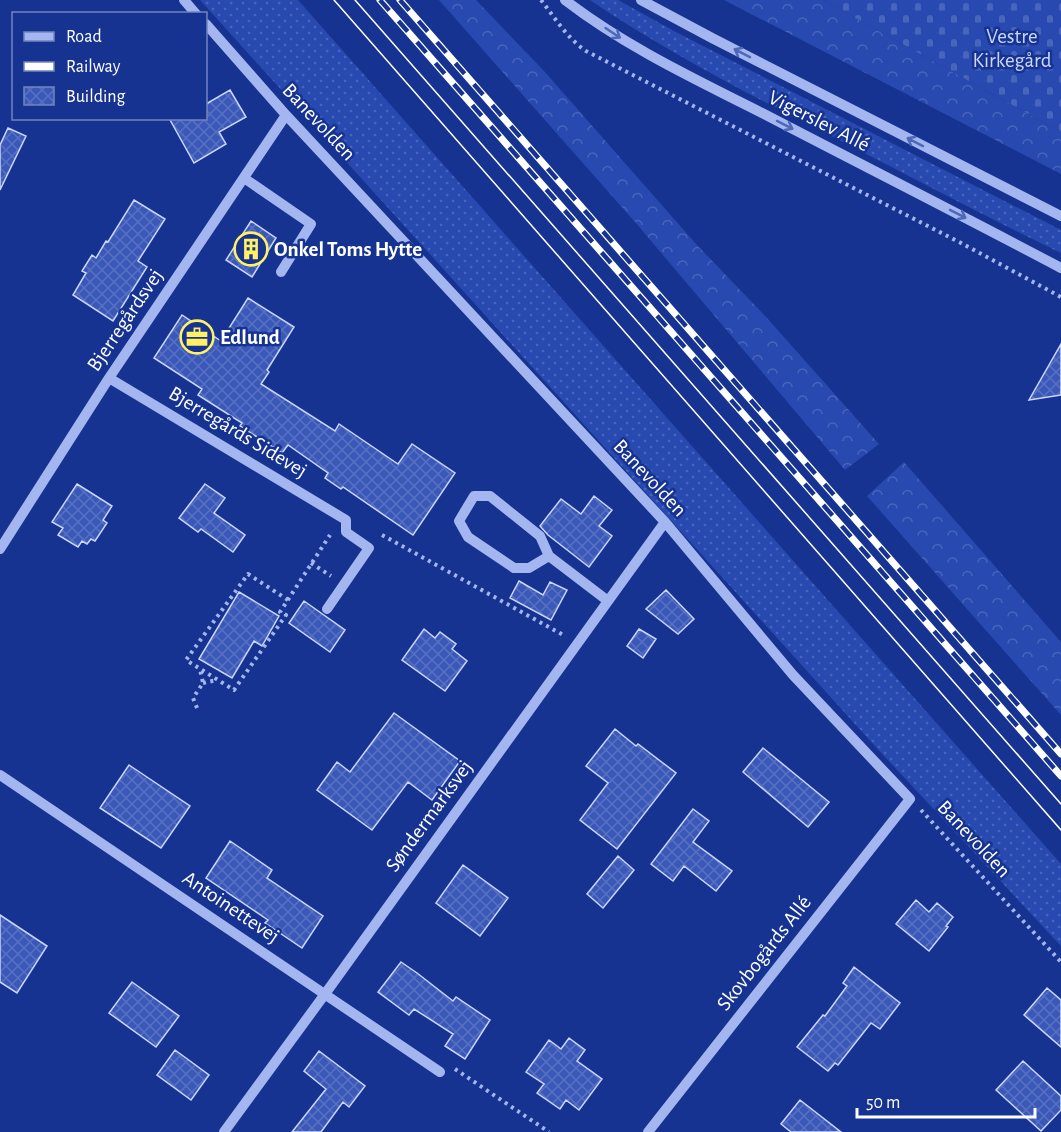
<svg xmlns="http://www.w3.org/2000/svg" width="1061" height="1132" font-family="'Alegreya Sans',sans-serif">
	<style>
		.grass { fill: url(#grass-dots) }
		.forest { fill: url(#forest-crowns) }
		.cemetery { fill: url(#cemetery-stones) }
		.building { fill: url(#building-cross-hatch); stroke: #cad6fc; stroke-width: 1.5 }
		.lines { fill: none; stroke-linecap: round; stroke-linejoin: round }
		.path { stroke: #a3b6f0; stroke-width: 4; stroke-dasharray: 3 4.5; stroke-linecap: butt }
		.minor { stroke: #a3b6f0; stroke-width: 10 }
		.tram { stroke: #fff; stroke-width: 1.5 }
		.rail-casing { stroke: #fff; stroke-width: 7 }
		.rail { stroke: #163391; stroke-width: 4.5; stroke-dasharray: 14; stroke-linecap: butt }
		.oneway { stroke: #4e67b7 }
		.labels { text-anchor: middle; dominant-baseline: central; stroke-width: 5; stroke-linejoin: round; paint-order: stroke }
		.park-label { font-size: 21px; fill: #cad6fc; stroke: #163391 }
		.street-label { font-size: 21px; fill: #fff; stroke: #163391 }
		.poi-label { font-size: 21px; font-weight: bold; fill: #fff; stroke: #163391; text-anchor: start }
	</style>
	<defs>
		<pattern id="grass-dots" width="8" height="8" patternUnits="userSpaceOnUse" patternTransform="scale(1.5)"><rect width="8" height="8" fill="#284ab0"/><path d="M2 2h.1M6 6h.1" fill="none" stroke="#4865bc" stroke-width="1.8" stroke-linecap="round"/></pattern>
		<pattern id="forest-crowns" width="20" height="18" patternUnits="userSpaceOnUse" patternTransform="scale(1.5)"><rect width="20" height="18" fill="#284ab0"/><path d="M2 6a3 3 0 1 1 6 0M12 15a3 3 0 1 1 6 0" fill="none" stroke="#4865bc"/></pattern>
		<pattern id="cemetery-stones" width="16" height="16" patternUnits="userSpaceOnUse" patternTransform="scale(1.5)"><rect width="16" height="16" fill="#284ab0"/><path d="M2 7V4a2 2 0 0 1 4 0v3zM10 15v-3a2 2 0 0 1 4 0v3z" fill="#4865bc"/></pattern>
		<pattern id="building-cross-hatch" width="8" height="8" patternUnits="userSpaceOnUse" patternTransform="scale(1.5)"><rect width="8" height="8" fill="#3a58b8"/><path d="M0 0l8 8M0 8l8-8" fill="none" stroke="#5871c3"/></pattern>
	</defs>
	<rect width="100%" height="100%" fill="#163391"/>
	<path class="grass" d="M200 0H298L1061 864V946L874 745Z
		M590 0H618L674 31 1061 230V253C988 218 917 180 845 143 758 99 671 55 590 0Z"/>
	<path class="forest" d="M439 0H476L544 71 696 244 767 318 879 444 845 470 635 222Z
		M724 0H823L1061 132V174Z
		M904 462 1061 642V715L867 496Z"/>
	<path class="cemetery" d="M823 0H1061V132Z"/>
	<path class="building" d="M230 90 246 117 219 132 226 144 194 163 169 118H206V104Z
		M8 128 26 136 0 190V145Z
		M134 200 165 219 138 261 147 267 113 321 73 295 86 273 82 271 92 255 96 258 106 241 108 242Z
		M251 221 276 238 252 277 226 260Z
		M248 298 294 327 267 370 269 372 261 384 335 431 339 424 398 464 412 444 455 473 413 535 343 487 341 489 325 478 328 473 288 445 282 453 240 426 242 423 198 395 202 389 154 358 182 315 221 341Z
		M1061 344V395L1029 400Z
		M77 484 112 506 103 520 107 523 95 541 91 539 87 544 82 541 78 547 58 535 63 528 52 522Z
		M205 484 225 498 214 513 245 535 233 552 201 529 198 532 179 518Z
		M594 496 612 510 599 526 612 536 589 567 548 535 540 526 561 499 581 514Z
		M519 581 543 595 550 582 567 590 551 620 510 598Z
		M666 590 694 619 678 634 646 609Z
		M239 592 279 616 262 646 254 641 232 678 199 659Z
		M304 601 345 630 330 652 289 623Z
		M424 629 435 638 440 632 456 644 452 649 467 661 445 691 402 660Z
		M639 629 656 639 643 658 627 646Z
		M394 713 460 761 432 800 408 782 372 830 317 790 337 762 350 772Z
		M615 729 636 746 638 744 676 773 617 849 580 820 608 783 586 766Z
		M763 748 829 802 808 827 743 772Z
		M129 765 190 806 161 848 100 808Z
		M693 809 709 821 693 842 732 871 716 891 684 866 673 881 651 864Z
		M230 841 272 870 267 878 323 916 302 948 265 923 268 920 206 878Z
		M618 856 634 870 603 908 587 894Z
		M463 865 508 898 480 936 436 903Z
		M916 900 929 912 937 903 953 917 946 926 948 927 929 951 896 924Z
		M0 915 47 946 17 993 0 982Z
		M401 962 417 973 453 1001 456 997 490 1020 465 1059 445 1046 453 1034 414 1009 409 1015 378 992Z
		M854 967 900 1003 880 1029 871 1023 838 1065 835 1063 828 1071 797 1047 823 1015 825 1016 847 986 843 983Z
		M132 982 179 1016 156 1047 109 1013Z
		M1047 988 1061 1000V1047L1024 1015Z
		M569 1038 585 1050 577 1061 602 1079 579 1110 566 1100 560 1109 537 1093 544 1084 526 1072 549 1040 561 1049Z
		M175 1050 209 1075 191 1100 157 1075Z
		M319 1051 365 1086 349 1107 343 1102 321 1132H292L326 1089 304 1071Z
		M1023 1061 1061 1096V1110L1041 1131 996 1090Z
		M800 1100 841 1132H791L781 1124Z"/>
	<g class="lines">
		<path class="path" d="M541 0C555 18 567 38 586 51L961 243 1061 297
			M382 535 565 636
			M311 563 331 576
			M288 600 248 574 186 660 234 690 286 615 280 612 330 535
			M203 683 217 680
			M197 708 193 698 203 683 200 669
			M921 810 1061 962
			M455 1069 549 1132"/>
		<path class="minor" d="M184 0 196 14
			M565 0C626 47 697 80 766 115 864 166 963 216 1061 268
			M641 0 712 38 1061 216
			M206 24 286 115 665 522 793 675 910 799 648 1132
			M244 178 311 224 281 272
			M109 378 346 520V532L369 548 327 609
			M0 549 109 378 286 115
			M549 556 529 568H514L468 537 459 521 474 496H490L540 536 549 556 608 601
			M0 775 440 1072
			M224 1132 325 994 665 522"/>
		<path class="tram" d="M334 0 1061 830
			M355 0 1061 804"/>
		<g class="rail-casing">
			<path id="rail" d="M380 0 1061 776
				M400 0 1061 754"/>
		</g>
		<use href="#rail" class="rail"/>
	</g>
	<defs><path id="oneway-shaft" d="M-6 0H5M1.5-3L5.5 0L1.5 3" fill="none" stroke-width="1.6" stroke-linecap="round" stroke-linejoin="round" transform="scale(1.5)"/></defs>
	<g class="oneway">
		<use href="#oneway-shaft" transform="translate(613 33) rotate(34)"/>
		<use href="#oneway-shaft" transform="translate(742 53) rotate(-153)"/>
		<use href="#oneway-shaft" transform="translate(785 125) rotate(27)"/>
		<use href="#oneway-shaft" transform="translate(915 142) rotate(-153)"/>
		<use href="#oneway-shaft" transform="translate(958 214) rotate(27)"/>
	</g>
	<defs>
		<g id="building-ring" transform="scale(1.725)"><circle r="9.5" fill="#163391" stroke="#fff163" stroke-width="1.5"/><path d="M-4-6H4V6H1V3H-1V6H-4ZM-2.5-4.3h1.7v1.8h-1.7ZM.8-4.3h1.7v1.8H.8ZM-2.5-1h1.7V.8h-1.7ZM.8-1h1.7V.8H.8Z" fill="#fff163"/></g>
		<g id="office-ring" transform="scale(1.725)"><circle r="9.5" fill="#163391" stroke="#fff163" stroke-width="1.5"/><path d="M-6-3h4V-5.5h4V-3h4V5H-6ZM-1-4.5V-3h2v-1.5ZM-6 0V1H6V0Z" fill="#fff163"/></g>
	</defs>
	<g fill-rule="evenodd">
		<use href="#building-ring" x="251" y="249"/>
		<use href="#office-ring" x="197" y="337"/>
	</g>
	<g class="labels">
		<g class="park-label">
			<text x="1012" y="36">Vestre<tspan x="1012" dy="24">Kirkegård</tspan></text>
		</g>
		<g class="street-label">
			<text transform="translate(819 121) rotate(27)">Vigerslev Allé</text>
			<text transform="translate(319 122) rotate(47)">Banevolden</text>
			<text transform="translate(125 320) rotate(-56)">Bjerregårdsvej</text>
			<text transform="translate(238 432) rotate(31)">Bjerregårds Sidevej</text>
			<text transform="translate(650 478) rotate(47)">Banevolden</text>
			<text transform="translate(429 816) rotate(-54)">Søndermarksvej</text>
			<text transform="translate(974 839) rotate(47)">Banevolden</text>
			<text transform="translate(231 907) rotate(34)">Antoinettevej</text>
			<text transform="translate(764 953) rotate(-52)">Skovbogårds Allé</text>
		</g>
		<g class="poi-label">
			<text x="274" y="249">Onkel Toms Hytte</text>
			<text x="220" y="337">Edlund</text>
		</g>
	</g>
	<rect x="12" y="12" width="195" height="108" fill="#163391" stroke="#7385bd" stroke-width="1.5"/>
	<rect x="24" y="32" width="30" height="9" fill="#a3b6f0" stroke="#7385bd" stroke-width="1.5"/>
	<text x="66" y="42" font-size="18" fill="#ffffff">Road</text>
	<rect x="24" y="62" width="30" height="9" fill="#ffffff" stroke="#7385bd" stroke-width="1.5"/>
	<text x="66" y="72" font-size="18" fill="#ffffff">Railway</text>
	<rect x="24" y="87" width="30" height="18" fill="url(#building-cross-hatch)" stroke="#7385bd" stroke-width="1.5"/>
	<text x="66" y="102" font-size="18" fill="#ffffff">Building</text>
	<path d="M857 1108v9h178v-9" fill="none" stroke="#ffffff" stroke-width="3"/>
	<text x="866" y="1108" font-size="18" fill="#ffffff" stroke="#163391" stroke-width="4.5" paint-order="stroke">50 m</text>
</svg>
